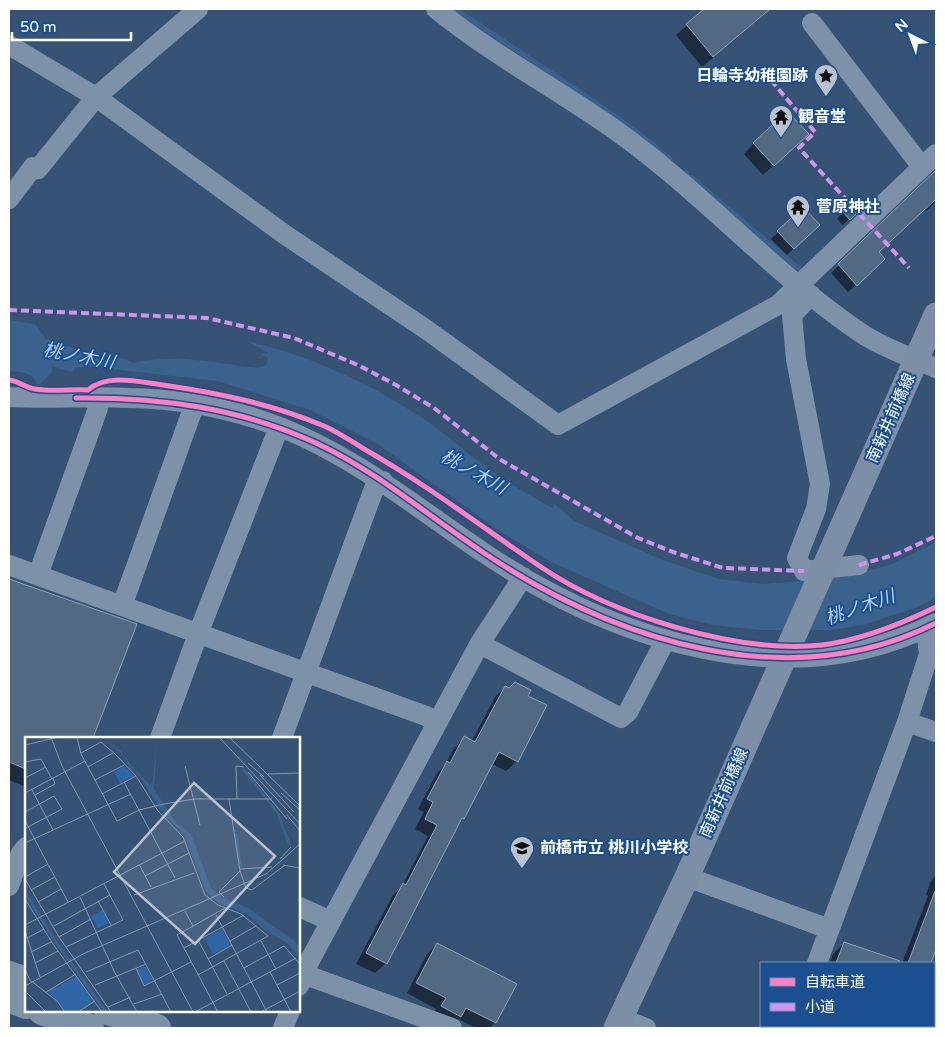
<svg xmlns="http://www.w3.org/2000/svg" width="945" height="1037" font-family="'Varela Round','Noto Sans JP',sans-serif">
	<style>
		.water { fill: #3b618d }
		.shadow { fill: #0007 }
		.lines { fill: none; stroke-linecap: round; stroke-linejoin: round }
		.stream { stroke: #3b618d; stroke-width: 5 }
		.building { fill: #526984; stroke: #92a2b6 }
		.minor { stroke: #7d92a8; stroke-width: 20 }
		.major { stroke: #7d8ea7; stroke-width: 25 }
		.highway { stroke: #7e92a7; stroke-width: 28 }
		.quiet { stroke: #d193ec; stroke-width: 4; stroke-dasharray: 8 4; stroke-linecap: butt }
		.cycleway-casing { stroke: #1b4f8f; stroke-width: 8 }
		.cycleway { stroke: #ff80c0; stroke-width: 5 }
		.labels { text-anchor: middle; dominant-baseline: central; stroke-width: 4; stroke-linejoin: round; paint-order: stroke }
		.poi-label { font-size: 16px; font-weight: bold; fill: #fff; stroke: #1b4f8f; text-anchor: start }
		.street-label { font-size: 16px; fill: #fff; stroke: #1b4f8f }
		.water-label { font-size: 18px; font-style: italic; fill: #b5d3f5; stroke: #1b4f8f }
		.inset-river { fill: none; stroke: #3b618d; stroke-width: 2.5 }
		.inset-road { fill: none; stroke: #8697ac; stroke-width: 1 }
		.view { fill: #b9c2ce; fill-opacity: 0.15; stroke: #b9c2ce; stroke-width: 2.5 }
		.inset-edge { fill: none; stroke: #fff; stroke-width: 2.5 }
	</style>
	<rect width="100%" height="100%" fill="#365274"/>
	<path class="water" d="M9 320 35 324 46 339C57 341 65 346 76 349 97 355 113 352 133 363 175 353 215 363 257 368L266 365 268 358 260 354 268 353 247 341C309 355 367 382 421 417 444 432 464 451 487 468 507 483 530 495 552 508L555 504 574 521 663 560 719 579 765 584 845 577 892 564 936 542V598L915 608 863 625 833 630H760L712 625 669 614 551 562 498 530 376 443 310 410 217 381 93 367H76L73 372 52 366V372L38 386C35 372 20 372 9 371Z"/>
	<path class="shadow" d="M706 9H770L702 67 676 35Z
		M754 143 797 144 763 175 744 154Z
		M936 172V202L926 211 924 209 877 252 876 266 848 292 831 273Z
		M862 206 843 225 837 219 843 212Z
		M803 209 818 225 787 255 771 239Z
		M9 580 135 625 92 738H26V787L9 780Z
		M505 687 527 696 517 761 506 771 492 764 463 819 457 825 386 963 375 973 356 964 393 895 402 886 428 836 415 829 424 812 418 809 437 773 445 765 454 748 465 737 472 741 495 697Z
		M936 874V948L931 963H902L928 896 926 895 930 883Z
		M844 943 902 963H830L833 954Z
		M437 944 515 985 495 1023 489 1028H476L458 1019 450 1026 432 1017 436 1009 407 993 427 954Z
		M811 1026H907V1028H855L849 1026 848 1028H810Z"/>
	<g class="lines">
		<path class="stream" d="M455 9 589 98 634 130 670 159
			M686 173 805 274"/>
	</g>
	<path class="building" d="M704 9H770L713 57 686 24Z
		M787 111 809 134 774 166 753 143Z
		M936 170V199L879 252 885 259 857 286 838 264Z
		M857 198 864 206 850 220 842 211Z
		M803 207 820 225 794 249 777 231Z
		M9 579 137 624 93 738H26V769L9 762Z
		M515 682 531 690 528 696 547 705 518 762 499 752 464 819 462 818 387 964 366 953 403 883 406 885 437 825 425 819 433 802 427 799 447 761 450 763 464 736 475 742 505 686 509 688Z
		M935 891 936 949 931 963H908Z
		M844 942 900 961V963H836Z
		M437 943 517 984 496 1023 466 1008 461 1017 441 1006 446 998 416 983Z"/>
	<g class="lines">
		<path class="minor" d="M436 9C493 55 559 90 618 132 705 194 775 276 864 335 886 349 913 358 936 368
			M812 23 922 167
			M9 45 96 97 284 234 427 330 558 425 778 305 936 154
			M9 199 33 167 38 169 96 97 198 9
			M811 295 792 315 796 359 820 484 816 509 797 558 804 571 859 565
			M9 397C49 399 89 396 129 398 179 399 233 409 280 427 356 457 417 508 484 553 614 640 787 698 936 623
			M9 565 426 716 437 723
			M38 575 98 408V400L102 398
			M122 606 191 414 196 405
			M480 644 621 718 628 712 663 645 668 641
			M907 722 936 732
			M160 738 198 634 279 427
			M282 738 375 486 383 481
			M687 877 829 929
			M9 886 21 853 26 847
			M299 907 331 921
			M817 963 907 722 929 654 926 628
			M303 974 452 1028
			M299 986 309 962 480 643 523 577
			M934 1016 936 1010
			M620 1018 646 1028
			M283 1028 290 1011
			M794 1028V1026"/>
		<path class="major" d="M616 1028 687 877 936 315"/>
		<path class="highway" d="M9 975 26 981
			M9 998 26 1005
			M42 1011 90 1028
			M108 1011 157 1028"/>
		<path class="quiet" d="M763 71 815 132 799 148 909 268
			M9 310 207 318 294 338 360 366 396 385 434 408 501 460 638 538 673 552 723 568 804 571
			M859 565 897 554 936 536"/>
		<g class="cycleway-casing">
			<path id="cycleway" d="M9 380C19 381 26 388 35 389 52 392 71 389 88 390 107 373 140 382 163 385 218 393 272 404 324 426 338 432 351 441 364 449 426 484 482 527 541 567 612 615 737 654 822 645 862 640 901 624 936 607
				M76 398C160 397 240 408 316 443 378 472 428 516 484 553 614 640 787 698 936 623"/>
		</g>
		<use href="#cycleway" class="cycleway"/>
	</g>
	<defs>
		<g id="sight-pin" transform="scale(1.25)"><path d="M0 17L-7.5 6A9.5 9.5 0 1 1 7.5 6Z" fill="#b9c2ce" stroke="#1b4f8f"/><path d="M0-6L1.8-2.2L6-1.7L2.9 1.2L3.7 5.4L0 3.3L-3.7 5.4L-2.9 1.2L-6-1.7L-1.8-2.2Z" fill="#111"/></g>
		<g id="temple-pin" transform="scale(1.25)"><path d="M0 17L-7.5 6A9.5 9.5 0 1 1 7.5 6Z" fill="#b9c2ce" stroke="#1b4f8f"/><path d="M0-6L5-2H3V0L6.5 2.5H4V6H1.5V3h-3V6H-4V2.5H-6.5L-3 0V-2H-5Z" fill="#111"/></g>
		<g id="school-pin" transform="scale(1.25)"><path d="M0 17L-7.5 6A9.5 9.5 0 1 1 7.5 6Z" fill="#b9c2ce" stroke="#1b4f8f"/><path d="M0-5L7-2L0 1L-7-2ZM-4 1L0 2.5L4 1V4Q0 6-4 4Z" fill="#111"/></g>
	</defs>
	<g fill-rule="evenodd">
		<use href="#sight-pin" x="826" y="76"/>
		<use href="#temple-pin" x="781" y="117"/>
		<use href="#temple-pin" x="798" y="207"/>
		<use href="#school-pin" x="522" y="848"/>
	</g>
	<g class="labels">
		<g class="poi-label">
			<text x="808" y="76" text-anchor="end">日輪寺幼稚園跡</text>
			<text x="798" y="117">観音堂</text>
			<text x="816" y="207">菅原神社</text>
			<text x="540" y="848">前橋市立 桃川小学校</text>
		</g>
		<g class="street-label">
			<text transform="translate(891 418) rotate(-66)">南新井前橋線</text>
			<text transform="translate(724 793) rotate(-66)">南新井前橋線</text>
		</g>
		<g class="water-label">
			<text transform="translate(79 356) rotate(11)">桃ノ木川</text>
			<text transform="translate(474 472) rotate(29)">桃ノ木川</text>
			<text transform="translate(860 607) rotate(-19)">桃ノ木川</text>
		</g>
	</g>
	<g transform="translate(25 737)">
		<rect width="275" height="275" fill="#365274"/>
		<path d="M99 29 109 39 95 46 89 35ZM77 173 84 186 73 191 66 179ZM197 192 206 208 188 217 180 201ZM120 229 128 243 119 248 112 232ZM52 239 68 265 51 275H41L23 254Z" fill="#2f66a5"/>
		<path d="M76 0 96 14 103 23 106 29 114 32 107 30 127 49 132 6 129 52 152 87 166 97 186 151 197 160 223 171 268 203 275 210V221L262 206 240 193 222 177 194 166 181 154 158 95 142 82 113 37 104 29 99 19ZM0 152 32 204 83 275H79L29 205 0 159Z" fill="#3b618d"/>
		<path class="inset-river" d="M218 32 253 76 265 109M211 97 216 130"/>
		<path class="inset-road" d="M26 0 37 29 168 275M52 0 56 17 92 84 114 73 139 67 169 62H204M194 0 275 87M204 0 275 69M0 8 34 0M56 16 76 5 90 17 111 39 133 74 158 100 180 158 193 168 216 177 243 199 173 238M0 25 16 22 27 42M223 26 239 40M160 29 175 88M63 30 88 16M223 35 262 82M243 37 275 36M235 38 269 75M0 41 21 30M70 43 99 28M99 45 150 141M7 53 28 93M0 56 60 24M256 56 275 73M77 57 111 39M10 58 30 47 28 41M212 62 211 29 219 30M247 62H204L215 134 221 151 227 153 260 128M0 75 29 59 37 72 3 90M262 78 275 94M0 84 43 165M0 106 106 57M255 122 266 110M114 127 126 150M258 128 275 131M215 132 247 130M120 139 164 116M0 140 23 127M0 142 34 200 86 275M6 153 30 140M109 158 169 136M55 160 89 234 112 275M199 160 194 155 215 134M0 162 28 207 77 275M73 164 86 188M13 165 36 152M160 174 168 189M191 178 242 275M0 188 160 104M29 189 85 158M0 194 15 240M34 200 66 182M2 201 19 192M173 203 202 257M205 204 231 189M236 204 251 232M41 210 98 183 79 147M159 211 219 178M6 215 26 205M183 222 207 208M199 224 226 275M10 226 33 214M111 231 119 249 166 225M219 231 259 209 275 227M0 233 5 243 32 264 40 275M61 235 113 213 146 275M245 235 266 275M70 248 121 227M252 248 275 236M0 249 58 217 241 137 275 107M0 254 21 275M21 255 51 237M109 267 137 257M83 270 106 260M53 275 70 264M170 275 271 221M193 275 152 198 200 171M236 275 275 254"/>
		<path class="view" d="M169 46 250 119 170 207 89 135Z"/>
		<rect width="275" height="275" class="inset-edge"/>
	</g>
	<rect width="945" height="1037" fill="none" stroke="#ffffff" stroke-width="20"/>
	<rect x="760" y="962" width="175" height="65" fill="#1b4f8f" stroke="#7695bc"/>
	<rect x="770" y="978" width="25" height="8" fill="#ff80c0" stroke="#7695bc"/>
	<text x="805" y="987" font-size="15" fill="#ffffff">自転車道</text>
	<rect x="770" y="1003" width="25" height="8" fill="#d193ec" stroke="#7695bc"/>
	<text x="805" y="1012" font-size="15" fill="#ffffff">小道</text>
	<g transform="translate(910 35) rotate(318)" stroke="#1b4f8f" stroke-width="4" paint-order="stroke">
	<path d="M0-4L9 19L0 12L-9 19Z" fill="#ffffff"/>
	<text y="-8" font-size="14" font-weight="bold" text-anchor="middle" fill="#ffffff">N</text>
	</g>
	<path d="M12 32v8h119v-8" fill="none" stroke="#ffffff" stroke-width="2.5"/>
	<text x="20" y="32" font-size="15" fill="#ffffff" stroke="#1b4f8f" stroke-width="4" paint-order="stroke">50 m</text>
</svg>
